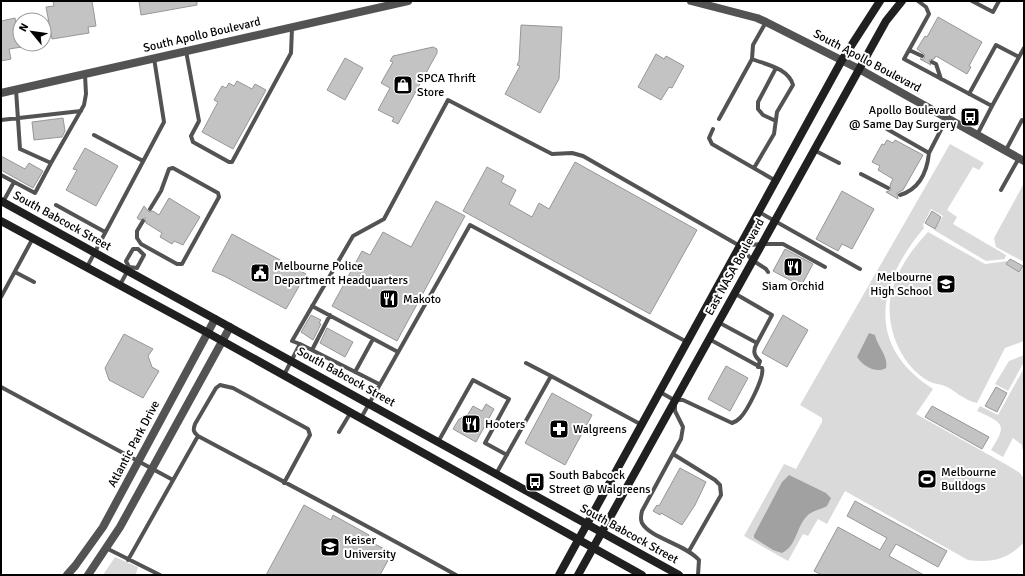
<svg xmlns="http://www.w3.org/2000/svg" width="1025" height="576" font-family="Signika,sans-serif">
	<style>
		.green { fill: #dadada }
		.water { fill: #a1a1a1 }
		.building { fill: #c3c3c3; stroke: #979797 }
		.lines { fill: none; stroke-linecap: round; stroke-linejoin: round }
		.service { stroke: #535353; stroke-width: 4 }
		.minor { stroke: #535353; stroke-width: 8 }
		.tertiary { stroke: #535353; stroke-width: 8 }
		.secondary { stroke: #202020; stroke-width: 8 }
		.labels { text-anchor: middle; dominant-baseline: central; stroke-width: 4; stroke-linejoin: round; paint-order: stroke }
		.street-label { font-size: 12px; fill: #000; stroke: #fff }
		.poi-label { font-size: 12px; fill: #000; stroke: #fff; text-anchor: start }
	</style>
	<rect width="100%" height="100%" fill="#fff"/>
	<path class="green" d="M950 144 984 163 979 170 973 167 947 210 957 217 953 224 1006 255 1005 259 986 261 934 230 943 216 931 209 923 225 924 228C878 282 864 345 933 389L916 414 1007 465 1020 473 1024 479V542C1008 560 991 563 968 560L845 491 827 524 818 519 808 536 803 534 788 561 744 536 784 464 796 469 822 422V418L800 405Z
		M1023 185 1024 186V262L996 247 994 238Z
		M928 232 985 264 1008 261 1007 265 1019 272 1022 268 1024 270V341L1005 348 977 403C962 400 955 389 942 385 939 384 936 384 933 383 902 370 884 326 891 295 897 270 911 250 928 232Z
		M1024 355V362L1008 391 995 384 1009 361Z
		M1024 368V450L1022 449V445L1013 438 1003 457 991 450C1008 424 1003 423 977 411L980 406 998 415Z
		M115 557 138 567 136 574 138 575H103Z"/>
	<path class="water" d="M869 333 875 335C877 346 889 357 886 368 876 374 863 366 857 357Z
		M789 475 826 493 831 498 827 506C820 510 813 510 807 516 796 527 797 546 782 553L773 550 754 538V535L782 482Z"/>
	<path class="building" d="M53 1H92L96 26 88 27 89 33 52 39 46 7 54 6Z
		M139 1H197V5L141 15Z
		M938 17 982 42 969 66 971 67 967 74 936 56 934 59 929 60 931 65 920 59H924L925 55 917 49 925 36 927 37Z
		M15 18 22 47 9 49 11 59 1 61V21Z
		M521 25 562 27 559 79 540 113 505 94 520 66 517 65 519 61Z
		M433 47 437 49V53L398 124 392 121 394 118 378 110 390 88 381 83 393 62 390 61 393 56Z
		M656 54 664 59 666 56 684 66 672 88 669 87 661 100 638 87Z
		M345 58 363 68 345 100 327 90Z
		M237 81 252 89 255 84 266 90 233 149 202 132 218 102 214 100 222 86 226 88 229 83 234 86Z
		M63 118 65 131 62 137 34 140 32 122Z
		M887 140 893 143 895 140 923 155 903 190 897 193 898 199 886 192 891 190 890 185 893 179 878 170 880 166 872 162 882 144 884 145Z
		M85 148 118 166 96 206 66 190 77 170 73 169Z
		M1 156 25 169 29 163 43 171 33 188 1 170Z
		M575 162 697 230 650 314 463 211 487 167 504 176 501 182 516 190 509 204 532 217 539 203 549 209Z
		M842 191 874 209 852 249 842 244 838 251 816 239Z
		M169 198 200 217 183 245 174 241 172 244 160 237 162 233 146 223 145 218 140 220 137 218 144 206 149 212 153 211 159 215Z
		M436 201 465 216 397 341 332 306 362 251 370 255 383 232 411 247Z
		M932 211 941 217 935 229 925 223Z
		M232 234 306 274 286 309 224 276 212 271Z
		M785 249 813 264 801 286 773 271Z
		M1010 259 1023 266 1019 272 1006 264Z
		M311 315 321 320 319 323 321 324 313 340 301 332Z
		M783 315 808 330 787 367 762 353Z
		M327 328 353 342 345 357 320 343Z
		M124 334 153 349 148 356 152 367 159 371 143 398 109 380 105 368Z
		M726 366 748 378 730 411 708 399Z
		M996 387 1007 393 997 412 985 406Z
		M552 393 592 415 565 465 525 443Z
		M486 404 494 409 476 442 453 429 459 419H460L462 417 465 419 473 406 482 411Z
		M932 406 989 437 982 449 925 417Z
		M680 468 706 482 695 505 682 525 661 513 660 515 653 511 657 505 659 506Z
		M855 501 947 551 938 567 896 544 889 556 924 575H822L814 571 838 527 880 550 887 538 847 516Z
		M304 505 331 520 333 515 369 535 367 540 392 553 380 575H266Z"/>
	<g class="lines">
		<path class="service" d="M918 1 926 7 929 14 904 59 992 106 977 135
			M972 1 993 12 999 1
			M909 50 922 56
			M186 51 199 121 191 136 193 142 229 162H232L291 53 292 28
			M752 59C767 65 788 68 793 85L777 112 774 134 754 168
			M932 62 936 64 941 79
			M776 68 758 102V109L763 115 776 121
			M969 94 996 45 1019 57
			M992 106 1024 48
			M719 119 752 59 753 45 766 22
			M1 120 81 111
			M713 129 709 138 712 144 776 181
			M887 129 929 153 947 118
			M94 135 143 161
			M814 150 839 163
			M1006 150 1022 120 1024 121
			M51 163 84 105 86 94 85 75
			M861 174 888 188
			M1 175 35 193 51 163 20 149 16 90
			M1001 190 1019 158
			M900 195C920 189 927 172 929 153
			M3 202 14 182
			M56 205 105 232
			M759 212 860 269
			M143 221 137 231V238L141 244 177 264H182L219 197 218 193 173 168 169 169 161 191 150 209
			M740 246 761 244H783L825 267
			M87 267 164 122 154 58
			M129 267 137 268 144 255 138 249
			M129 267 126 261 133 249H138
			M15 272 34 282
			M120 285 128 270
			M1 297 33 238
			M312 306 398 352
			M718 322 757 343 772 315 734 293
			M757 343C753 350 753 355 760 361L758 367
			M300 344 292 341 353 236 384 219 448 100 552 154 572 153 583 156 740 246 752 260 766 269 768 272
			M312 350 330 315
			M526 363 551 376
			M355 372 373 339
			M284 375 300 344 379 384
			M1 387 173 480
			M660 392 674 400H683L732 423C735 422 738 420 740 418 747 411 765 377 762 368L709 339
			M675 404V411L683 427 681 439 642 511C641 515 640 519 642 523 650 538 685 544 699 560L698 575
			M361 418 470 225 687 342
			M339 432 351 412
			M438 442 473 380 509 399 485 443 507 455
			M673 454 715 480 720 485 721 495 689 551
			M496 474 551 376 642 425
			M284 483 310 435 308 429 233 388 220 385 216 388 195 424C193 430 193 432 198 436 284 482 370 527 456 575
			M106 548 160 575
			M128 560 198 436"/>
		<path class="minor" d="M67 575 75 566 103 527 215 319
			M88 575 120 527 230 327"/>
		<path class="tertiary" d="M691 1 757 18 766 22 859 69 1024 161
			M1 93 408 1"/>
		<path class="secondary" d="M1 201 679 575
			M1 221 208 333 642 575
			M559 575 842 60 880 1
			M578 575 886 21 902 1"/>
	</g>
	<defs>
		<g id="shop-square" transform="scale(1)"><rect x="-9" y="-9" width="18" height="18" rx="4" fill="#000" stroke="#fff"/><path d="M-5-2.5h2.3a2.7 3.5 0 0 1 5.4 0H5L5.5 6h-11ZM-1.5-2.5h3a1.5 2.3 0 0 0-3 0Z" fill="#fff"/></g>
		<g id="bus-square" transform="scale(1)"><rect x="-9" y="-9" width="18" height="18" rx="4" fill="#000" stroke="#fff"/><path d="M-5-6H5V4H4V6H2V4H-2V6H-4V4H-5ZM-3.5-4V0h7V-4ZM-3.5 1.2v1.5H-2V1.2ZM2 1.2v1.5H3.5V1.2Z" fill="#fff"/></g>
		<g id="restaurant-square" transform="scale(1)"><rect x="-9" y="-9" width="18" height="18" rx="4" fill="#000" stroke="#fff"/><path d="M-5-6h1v4h1v-4h1v4h1v-4h1v5L-1.5 .5V6h-2V.5L-5-1ZM5-6V6H3V1.5H1.5Q1.5-4 5-6Z" fill="#fff"/></g>
		<g id="civic-square" transform="scale(1)"><rect x="-9" y="-9" width="18" height="18" rx="4" fill="#000" stroke="#fff"/><path d="M-.6-6.5H3V-4.5H.6V-3L4-1V1h2V6H-6V1h2V-1L-.6-3ZM-1.2 2.5V6h2.4V2.5Z" fill="#fff"/></g>
		<g id="school-square" transform="scale(1)"><rect x="-9" y="-9" width="18" height="18" rx="4" fill="#000" stroke="#fff"/><path d="M0-5L7-2L0 1L-7-2ZM-4 1L0 2.5L4 1V4Q0 6-4 4Z" fill="#fff"/></g>
		<g id="pharmacy-square" transform="scale(1)"><rect x="-9" y="-9" width="18" height="18" rx="4" fill="#000" stroke="#fff"/><path d="M-2-6h4v4h4v4h-4v4h-4v-4h-4v-4h4Z" fill="#fff"/></g>
		<g id="stadium-square" transform="scale(1)"><rect x="-9" y="-9" width="18" height="18" rx="4" fill="#000" stroke="#fff"/><path d="M0-5a6.5 5 0 1 0 0 10a6.5 5 0 1 0 0-10ZM-3.5-1.8h7v3.6h-7Z" fill="#fff"/></g>
		<g id="university-square" transform="scale(1)"><rect x="-9" y="-9" width="18" height="18" rx="4" fill="#000" stroke="#fff"/><path d="M0-5L7-2L0 1L-7-2ZM-4 1L0 2.5L4 1V4Q0 6-4 4Z" fill="#fff"/></g>
	</defs>
	<g fill-rule="evenodd">
		<use href="#shop-square" x="403" y="85"/>
		<use href="#bus-square" x="970" y="117"/>
		<use href="#restaurant-square" x="793" y="267"/>
		<use href="#civic-square" x="260" y="273"/>
		<use href="#school-square" x="946" y="284"/>
		<use href="#restaurant-square" x="389" y="299"/>
		<use href="#restaurant-square" x="471" y="424"/>
		<use href="#pharmacy-square" x="559" y="429"/>
		<use href="#stadium-square" x="927" y="479"/>
		<use href="#bus-square" x="535" y="482"/>
		<use href="#university-square" x="330" y="547"/>
	</g>
	<g class="labels">
		<g class="street-label">
			<text transform="translate(202 35) rotate(-13)">South Apollo Boulevard</text>
			<text transform="translate(867 61) rotate(28)">South Apollo Boulevard</text>
			<text transform="translate(62 221) rotate(29)">South Babcock Street</text>
			<text transform="translate(735 267) rotate(-61)">East NASA Boulevard</text>
			<text transform="translate(346 377) rotate(29)">South Babcock Street</text>
			<text transform="translate(134 444) rotate(-62)">Atlantic Park Drive</text>
			<text transform="translate(629 534) rotate(29)">South Babcock Street</text>
		</g>
		<g class="poi-label">
			<text x="417" y="78">SPCA Thrift<tspan x="417" dy="14">Store</tspan></text>
			<text x="956" y="110" text-anchor="end">Apollo Boulevard<tspan x="956" dy="14">@ Same Day Surgery</tspan></text>
			<text x="274" y="266">Melbourne Police<tspan x="274" dy="14">Department Headquarters</tspan></text>
			<text x="932" y="277" text-anchor="end">Melbourne<tspan x="932" dy="14">High School</tspan></text>
			<text x="793" y="286" text-anchor="middle">Siam Orchid</text>
			<text x="403" y="299">Makoto</text>
			<text x="485" y="424">Hooters</text>
			<text x="573" y="429">Walgreens</text>
			<text x="941" y="472">Melbourne<tspan x="941" dy="14">Bulldogs</tspan></text>
			<text x="549" y="475">South Babcock<tspan x="549" dy="14">Street @ Walgreens</tspan></text>
			<text x="344" y="540">Keiser<tspan x="344" dy="14">University</tspan></text>
		</g>
	</g>
	<rect width="1025" height="576" fill="none" stroke="#000000" stroke-width="4"/>
	<g transform="translate(32 32) rotate(299)"><circle r="19" fill="#ffffff" stroke="#999999"/>
	<path d="M0-3L7 15L0 10L-7 15Z" fill="#000000"/>
	<text y="-6" font-size="11" font-weight="bold" text-anchor="middle" fill="#000000">N</text>
	</g>
</svg>
